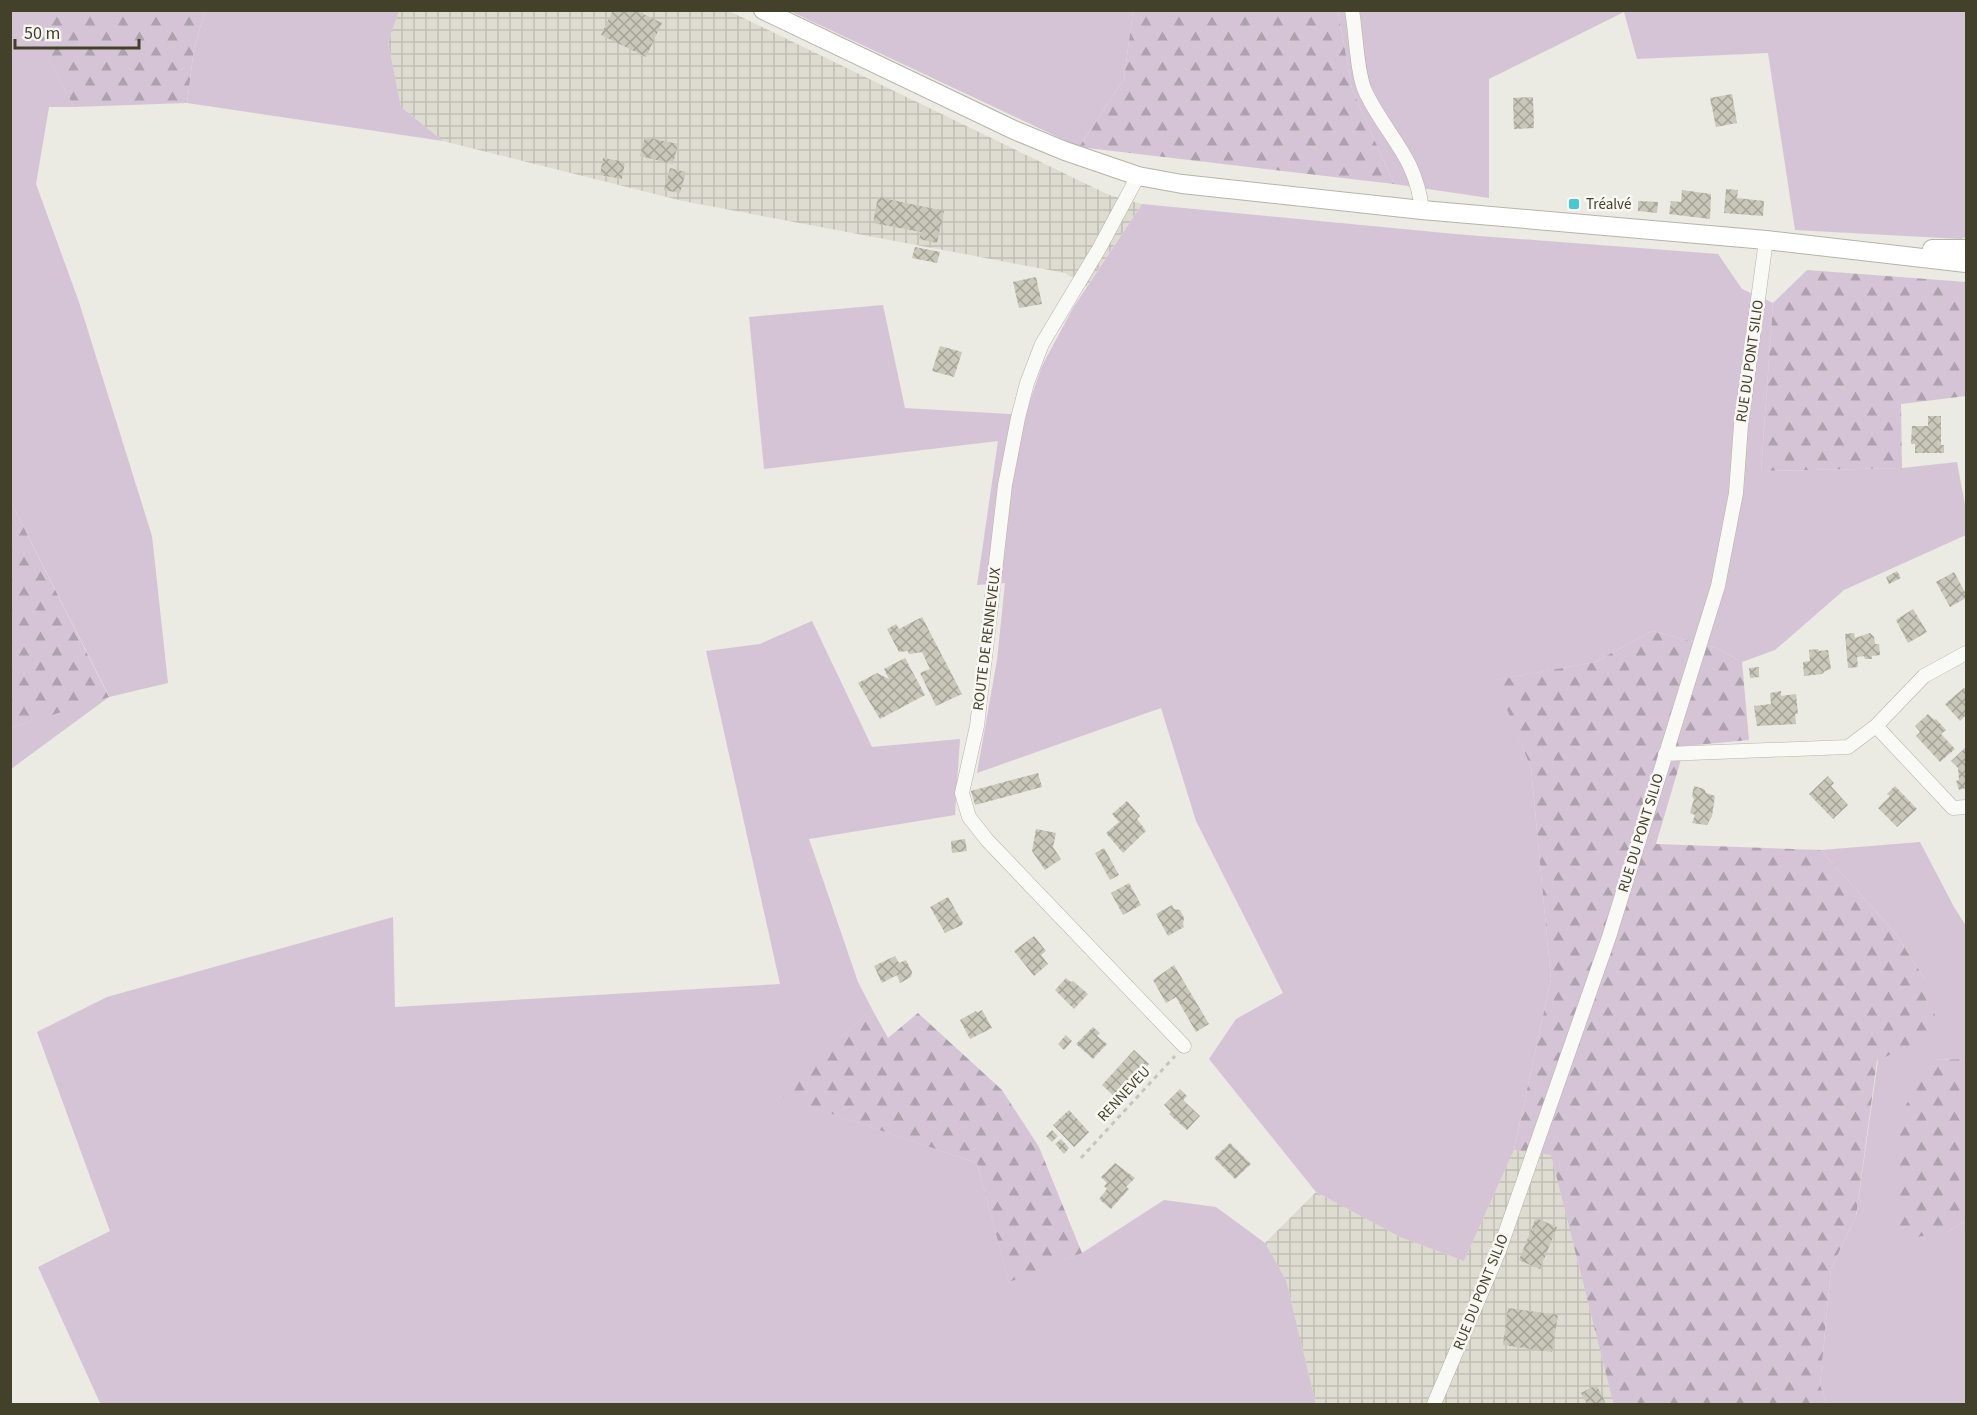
<svg xmlns="http://www.w3.org/2000/svg" width="1977" height="1415" font-family="'Source Sans 3',sans-serif">
	<style>
		.industrial { fill: url(#industrial-grid) }
		.green { fill: #d5c4d6 }
		.forest { fill: url(#forest-firs) }
		.building { fill: url(#building-cross-hatch) }
		.lines { fill: none; stroke-linecap: round; stroke-linejoin: round }
		.minor-casing { stroke: #b6b4a8; stroke-width: 15 }
		.secondary-casing { stroke: #b6b4a8; stroke-width: 20 }
		.path { stroke: #c6c5bd; stroke-width: 3; stroke-dasharray: 4.5 4.5; stroke-linecap: butt }
		.minor { stroke: #f9f9f6; stroke-width: 14 }
		.secondary { stroke: #fff; stroke-width: 18 }
		.poi-dot { fill: #46c9d3; stroke: #f9f7f3; stroke-width: 2 }
		.labels { text-anchor: middle; dominant-baseline: central; stroke-width: 5; stroke-linejoin: round; paint-order: stroke }
		.poi-label { font-size: 15px; fill: #44412a; stroke: #f9f7f3; text-anchor: start }
		.street-label { font-size: 15px; fill: #44412a; stroke: #f9f7f3 }
	</style>
	<defs>
		<pattern id="industrial-grid" width="8" height="8" patternUnits="userSpaceOnUse" patternTransform="scale(1.5)"><rect width="8" height="8" fill="#dedcd1"/><path d="M0 4h8M4 0v8" fill="none" stroke="#c0beb4"/></pattern>
		<pattern id="forest-firs" width="22" height="20" patternUnits="userSpaceOnUse" patternTransform="scale(1.5)"><rect width="22" height="20" fill="#d5c4d6"/><path d="M5 1l3.5 6h-7zM16 11l3.5 6h-7z" fill="#aea1ae"/></pattern>
		<pattern id="building-cross-hatch" width="8" height="8" patternUnits="userSpaceOnUse" patternTransform="scale(1.5)"><rect width="8" height="8" fill="#c9c6ba"/><path d="M0 0l8 8M0 8l8-8" fill="none" stroke="#a5a297"/></pattern>
	</defs>
	<rect width="100%" height="100%" fill="#ebeae3"/>
	<path class="industrial" d="M399 11H729L1109 195 1142 204 1087 286 1065 273 683 201 443 141 401 107 388 42Z
		M1514 1150 1551 1154 1613 1402 1616 1404H1316L1286 1280 1265 1243 1316 1192 1400 1237 1464 1261Z"/>
	<path class="green" d="M23 10 74 107H49L36 184 79 302 152 536 168 683 109 697 11 769V728L109 696 11 502 10 11Z
		M205 11H399L388 42 401 107 443 141 187 103 194 49Z
		M790 11H1133L1124 79 1079 147Z
		M1338 11H1966V237L1961 239 1795 230 1768 53 1637 59 1624 12 1489 79V198L1394 184 1352 89Z
		M1142 204 1466 235 1718 254 1742 289 1773 303 1761 471 1902 468 1957 462 1966 510V535L1844 590 1775 650 1742 662 1717 648 1652 631 1595 662 1496 680 1531 768 1551 979 1514 1150 1464 1261 1400 1237 1316 1192 1209 1059 1236 1019 1283 993 1196 821 1161 708 977 773 997 660 1005 583 977 585 998 441 764 469 749 317 883 305 905 408 1025 415 1042 366 1073 308Z
		M812 621 872 747 960 739 955 815 809 839 858 982 872 1009 777 1095 977 1163 1009 1281 1082 1253 1164 1200 1216 1207 1265 1243 1286 1280 1316 1404H96L100 1403 38 1267 110 1231 37 1032 107 997 393 917 395 1007 780 984 706 651 760 644Z
		M1920 842 1954 907 1966 926V1059L1932 1060 1947 1232 1966 1221V1404H1827L1820 1385 1831 1269 1856 1216 1878 1060 1925 979 1895 933 1821 850Z"/>
	<path class="forest" d="M23 11H205L194 49 187 103 74 107Z
		M1133 11H1338L1352 89 1394 184 1079 147 1124 79Z
		M1807 270 1966 282V396L1901 404 1902 468 1761 471 1773 303Z
		M11 502 109 697 11 728H10Z
		M1652 631 1717 648 1742 662 1749 740 1685 746 1656 844 1821 850 1895 933 1925 979 1939 1031 1877 1061 1856 1216 1831 1269 1820 1385 1827 1404H1616L1613 1402 1551 1155 1514 1150 1551 979 1531 768 1495 680 1595 662Z
		M872 1009 888 1038 918 1013 1002 1090 1039 1147 1082 1253 1009 1282 977 1163 776 1095Z
		M1966 1059 1965 1157 1966 1221 1947 1232 1911 1238 1896 1222 1895 1124 1932 1060Z"/>
	<path class="building" d="M613 10H635L662 23 646 57 601 35Z
		M1732 94 1737 123 1716 127 1710 98Z
		M1533 97 1534 128 1514 129 1513 98Z
		M645 137 678 144 673 164 640 156Z
		M603 158 625 162 622 179 600 175Z
		M670 168 686 172 680 193 664 190Z
		M1726 189 1738 190 1737 198 1764 201 1763 216 1724 213Z
		M1682 190 1711 194 1710 219 1669 214 1671 201 1681 202Z
		M878 197 944 211 937 243 919 239 921 232 873 223Z
		M1638 201 1658 202 1657 213 1638 211Z
		M915 247 940 252 937 263 912 258Z
		M1036 277 1042 304 1019 308 1013 282Z
		M940 346 962 352 954 377 932 371Z
		M1928 416H1941V445H1944V453H1915V444H1911L1912 426H1928Z
		M1897 571 1901 578 1889 584 1886 577Z
		M1954 572 1966 594V598L1950 607 1936 582Z
		M1913 609 1927 632 1908 643 1896 620Z
		M922 617 962 694 936 706 920 673 930 669 922 652 909 654 908 651 899 652 887 629 896 624 899 629Z
		M1854 633 1855 638 1870 633 1874 637 1875 644H1879L1880 655 1872 656V659H1865L1864 656 1857 657 1858 667 1848 668 1845 634Z
		M1818 649 1819 651 1828 650 1831 669 1825 671 1822 674 1804 676 1803 662 1810 661 1809 650Z
		M905 658 925 695 880 719 858 683 877 673 889 679 884 669Z
		M1759 667V677L1750 678 1749 668Z
		M1964 688 1966 690V715L1960 721 1945 704Z
		M1781 691V696L1796 694 1798 714H1795L1796 724 1757 726 1754 706 1771 704 1770 693Z
		M1928 714 1934 720 1936 719 1946 730 1941 734 1955 749 1940 762 1916 736 1920 732 1915 726Z
		M1965 748 1966 788 1959 790 1956 781 1959 780 1958 768 1951 761Z
		M1038 773 1042 787 975 805 971 791Z
		M1828 776 1834 783 1831 786 1848 805 1833 819 1809 794Z
		M1694 786 1704 789 1706 793 1715 796 1712 816 1707 825 1692 823 1695 815 1690 813 1694 799 1692 796Z
		M1895 786 1917 809 1897 827 1878 808 1890 796 1887 794Z
		M1127 801 1140 816 1137 819 1146 831 1123 853 1106 833 1119 822 1112 814Z
		M1036 829 1056 833 1053 847 1061 859 1045 870 1032 851Z
		M965 839 967 851 952 853 951 841Z
		M1104 848 1119 875 1110 880 1095 853Z
		M1129 883 1141 905 1123 915 1111 893Z
		M948 897 963 923 962 925 945 933 930 907Z
		M1172 905 1174 909 1180 910 1184 918 1183 924 1184 927 1168 936 1156 914Z
		M1034 936 1046 951 1041 955 1048 964 1034 976 1014 951Z
		M895 956 899 963 906 960 912 972 911 977 900 983 897 975 882 983 874 966Z
		M1174 965 1209 1024 1196 1032 1176 997 1166 1003 1153 980Z
		M1066 978 1071 982 1073 981 1088 994 1074 1009 1055 990Z
		M982 1010 992 1028 970 1039 960 1020 976 1011 977 1013Z
		M1093 1027 1100 1033 1097 1036 1107 1044 1093 1059 1076 1044Z
		M1066 1035 1072 1041 1064 1050 1058 1044Z
		M1134 1050 1149 1064 1117 1099 1102 1085Z
		M1180 1089 1187 1096 1183 1100 1200 1116 1187 1130 1169 1114 1171 1112 1164 1105Z
		M1069 1110 1089 1132 1074 1147 1053 1125Z
		M1052 1130 1058 1136 1052 1142 1046 1136Z
		M1061 1139 1069 1148 1064 1154 1055 1144Z
		M1230 1143 1251 1164 1235 1179 1214 1158Z
		M1115 1163 1135 1178 1126 1187 1129 1189 1111 1209 1099 1199 1107 1189 1104 1186 1107 1183 1101 1177Z
		M1536 1218 1557 1227 1540 1269 1519 1260Z
		M1508 1308 1558 1315 1552 1352 1503 1345Z
		M1596 1385 1598 1388 1606 1404H1587L1581 1393Z"/>
	<g class="lines">
		<g class="minor-casing">
			<path id="minor" d="M1352 10C1356 33 1357 75 1366 93 1388 138 1416 156 1422 210
				M1138 176 1100 247 1042 344 1027 383 1018 418 1005 485 977 726 962 793 969 817 987 840 1184 1046
				M1876 726 1953 808 1966 807
				M1665 754 1848 747 1876 726 1924 676 1966 653
				M1434 1404 1499 1251 1609 937 1718 586 1736 493 1741 425 1766 240"/>
		</g>
		<g class="secondary-casing">
			<path id="secondary" d="M763 10 1014 130 1065 151 1138 176 1182 184 1422 210 1766 240 1966 263
				M1932 249H1966"/>
		</g>
		<path class="path" d="M1081 1158 1175 1056"/>
		<use href="#minor" class="minor"/>
		<use href="#secondary" class="secondary"/>
	</g>
	<rect class="poi-dot" x="1568" y="198" width="12" height="12" rx="3"/>
	<g class="labels">
		<g class="poi-label">
			<text x="1586" y="204">Tréalvé</text>
		</g>
		<g class="street-label">
			<text transform="translate(1750 361) rotate(-82)">RUE DU PONT SILIO</text>
			<text transform="translate(987 639) rotate(-83)">ROUTE DE RENNEVEUX</text>
			<text transform="translate(1641 833) rotate(-73)">RUE DU PONT SILIO</text>
			<text transform="translate(1124 1094) rotate(-47)">RENNEVEU</text>
			<text transform="translate(1481 1292) rotate(-68)">RUE DU PONT SILIO</text>
		</g>
	</g>
	<rect width="1977" height="1415" fill="none" stroke="#44412a" stroke-width="24"/>
	<path d="M15 39v9h124v-9" fill="none" stroke="#44412a" stroke-width="3"/>
	<text x="24" y="39" font-size="18" fill="#44412a" stroke="#f9f7f3" stroke-width="4.5" paint-order="stroke">50 m</text>
</svg>
